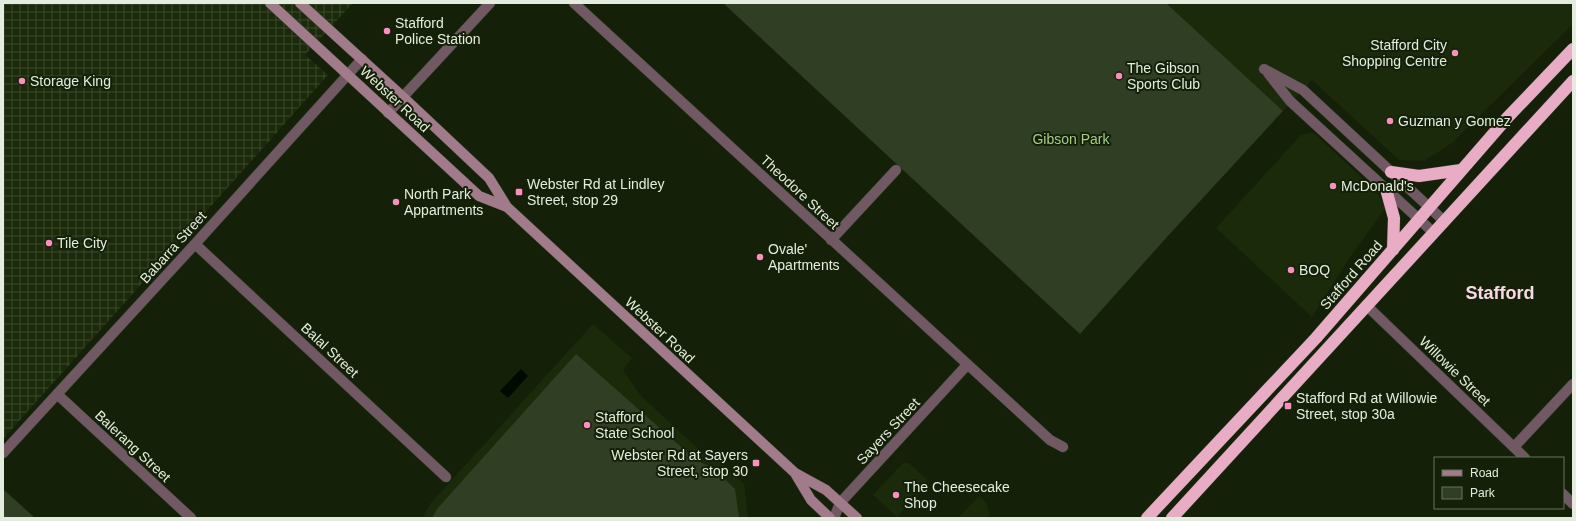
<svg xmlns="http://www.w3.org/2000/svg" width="1576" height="521" font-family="Arial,sans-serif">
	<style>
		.built { fill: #1b2a0a }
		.industrial { fill: url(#industrial-grid) }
		.green { fill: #303e24 }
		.water { fill: #010900 }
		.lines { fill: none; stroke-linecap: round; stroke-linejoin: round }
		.street-casing { stroke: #313e26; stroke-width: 11 }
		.secondary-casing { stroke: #313e26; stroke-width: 11 }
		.highway-casing { stroke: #313e26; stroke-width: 13 }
		.street { stroke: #705962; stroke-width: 10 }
		.secondary { stroke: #a17b89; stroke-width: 10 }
		.highway { stroke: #e8adc4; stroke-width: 12 }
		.poi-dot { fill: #fd8ebe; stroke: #142108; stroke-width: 1.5 }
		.labels { text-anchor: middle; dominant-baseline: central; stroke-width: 4; stroke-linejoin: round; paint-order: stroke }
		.poi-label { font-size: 14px; fill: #e4eddd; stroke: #142108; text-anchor: start }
		.street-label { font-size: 14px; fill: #e4eddd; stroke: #142108 }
		.park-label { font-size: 14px; fill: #a6cd85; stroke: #142108 }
		.district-label { font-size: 18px; font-weight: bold; fill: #f9d8e5; stroke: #142108 }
	</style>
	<defs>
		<pattern id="industrial-grid" width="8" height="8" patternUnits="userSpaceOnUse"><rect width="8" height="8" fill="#1b2a0a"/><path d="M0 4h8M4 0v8" fill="none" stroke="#3c492d"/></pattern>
	</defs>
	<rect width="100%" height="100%" fill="#142108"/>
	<path class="built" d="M1166 3H1573V24L1452 143 1424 161 1399 160 1312 80 1283 111Z
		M1311 133 1316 135 1374 189 1382 201 1385 209 1350 257 1312 317 1216 228 1301 135Z
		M593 324 632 358 623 370 641 396 703 453 718 460 744 484 748 518H422L430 504Z
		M903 463H909L927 480 926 486 897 517 873 495Z
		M979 496 986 502 990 518H958Z"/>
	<path class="industrial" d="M3 3H353L305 55 328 75 3 439Z"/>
	<path class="green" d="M723 3H1166L1283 111 1167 237 1080 334Z
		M576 354 696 460 713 468 735 489 739 518H432L437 509Z
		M3 489 35 518H3Z"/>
	<path class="water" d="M521 369 528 376 508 398 500 391Z"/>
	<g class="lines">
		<g class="street-casing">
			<path id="street" d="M574 3 1050 440 1063 447
				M1264 69 1303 90 1444 221
				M1268 73 1290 101 1434 233
				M388 113 490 3
				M831 240 896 170
				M195 244 446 477
				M1366 305 1525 458
				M57 394 191 518
				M1514 447 1573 384
				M3 453 195 244 362 59
				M1563 494 1573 504
				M834 518 840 503 967 365"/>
		</g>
		<g class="secondary-casing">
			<path id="secondary" d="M270 3 479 196 507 207
				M300 3 403 97 489 178 507 207 795 473 826 490 857 518
				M796 475 811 500 830 518"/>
		</g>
		<g class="highway-casing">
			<path id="highway" d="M1391 172 1419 176 1461 170
				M1386 189 1394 218 1393 250
				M1147 518 1316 338 1507 118 1573 49
				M1172 518 1573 81"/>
		</g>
		<use href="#street" class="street"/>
		<use href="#secondary" class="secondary"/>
		<use href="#highway" class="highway"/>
	</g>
	<g class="poi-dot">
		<circle cx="387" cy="31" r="4"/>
		<circle cx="1455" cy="53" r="4"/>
		<circle cx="1119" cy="76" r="4"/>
		<circle cx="22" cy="81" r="4"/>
		<circle cx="1390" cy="121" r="4"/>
		<circle cx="1333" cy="186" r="4"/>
		<rect x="515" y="188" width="8" height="8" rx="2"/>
		<circle cx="396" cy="202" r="4"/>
		<circle cx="49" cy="243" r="4"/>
		<circle cx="760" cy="257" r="4"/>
		<circle cx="1291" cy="270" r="4"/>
		<rect x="1284" y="402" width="8" height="8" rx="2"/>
		<circle cx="587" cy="425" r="4"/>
		<rect x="752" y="459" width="8" height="8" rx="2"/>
		<circle cx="896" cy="495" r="4"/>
	</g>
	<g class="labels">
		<g class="poi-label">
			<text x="395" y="23">Stafford<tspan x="395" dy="16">Police Station</tspan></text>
			<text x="1447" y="45" text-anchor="end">Stafford City<tspan x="1447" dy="16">Shopping Centre</tspan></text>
			<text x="1127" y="68">The Gibson<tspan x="1127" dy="16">Sports Club</tspan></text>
			<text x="30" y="81">Storage King</text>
			<text x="1398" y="121">Guzman y Gomez</text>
			<text x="527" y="184">Webster Rd at Lindley<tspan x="527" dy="16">Street, stop 29</tspan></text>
			<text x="1341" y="186">McDonald's</text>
			<text x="404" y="194">North Park<tspan x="404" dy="16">Appartments</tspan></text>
			<text x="57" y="243">Tile City</text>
			<text x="768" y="249">Ovale'<tspan x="768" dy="16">Apartments</tspan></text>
			<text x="1299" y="270">BOQ</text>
			<text x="1296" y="398">Stafford Rd at Willowie<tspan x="1296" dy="16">Street, stop 30a</tspan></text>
			<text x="595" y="417">Stafford<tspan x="595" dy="16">State School</tspan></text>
			<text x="748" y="455" text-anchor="end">Webster Rd at Sayers<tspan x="748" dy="16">Street, stop 30</tspan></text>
			<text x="904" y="487">The Cheesecake<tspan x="904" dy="16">Shop</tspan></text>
		</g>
		<g class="street-label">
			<text transform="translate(395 99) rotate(43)">Webster Road</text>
			<text transform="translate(800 192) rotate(43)">Theodore Street</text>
			<text transform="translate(173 247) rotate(-48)">Babarra Street</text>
			<text transform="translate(1351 275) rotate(-49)">Stafford Road</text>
			<text transform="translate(660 330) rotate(43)">Webster Road</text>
			<text transform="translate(330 350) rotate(43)">Balal Street</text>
			<text transform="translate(1455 371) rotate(44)">Willowie Street</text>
			<text transform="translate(888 431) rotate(-47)">Sayers Street</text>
			<text transform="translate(133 446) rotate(43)">Balerang Street</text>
		</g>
		<g class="park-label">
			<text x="1071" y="139">Gibson Park</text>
		</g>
		<g class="district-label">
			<text x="1500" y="293">Stafford</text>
		</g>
	</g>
	<rect width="1576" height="521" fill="none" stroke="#e4eddd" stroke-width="8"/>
	<rect x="1434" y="457" width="130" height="52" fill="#142108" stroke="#67735d"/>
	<rect x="1442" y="470" width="20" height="6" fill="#a17b89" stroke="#67735d"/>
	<text x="1470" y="477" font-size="12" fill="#e4eddd">Road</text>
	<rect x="1442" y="487" width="20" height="12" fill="#303e24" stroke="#67735d"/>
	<text x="1470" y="497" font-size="12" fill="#e4eddd">Park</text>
</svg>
